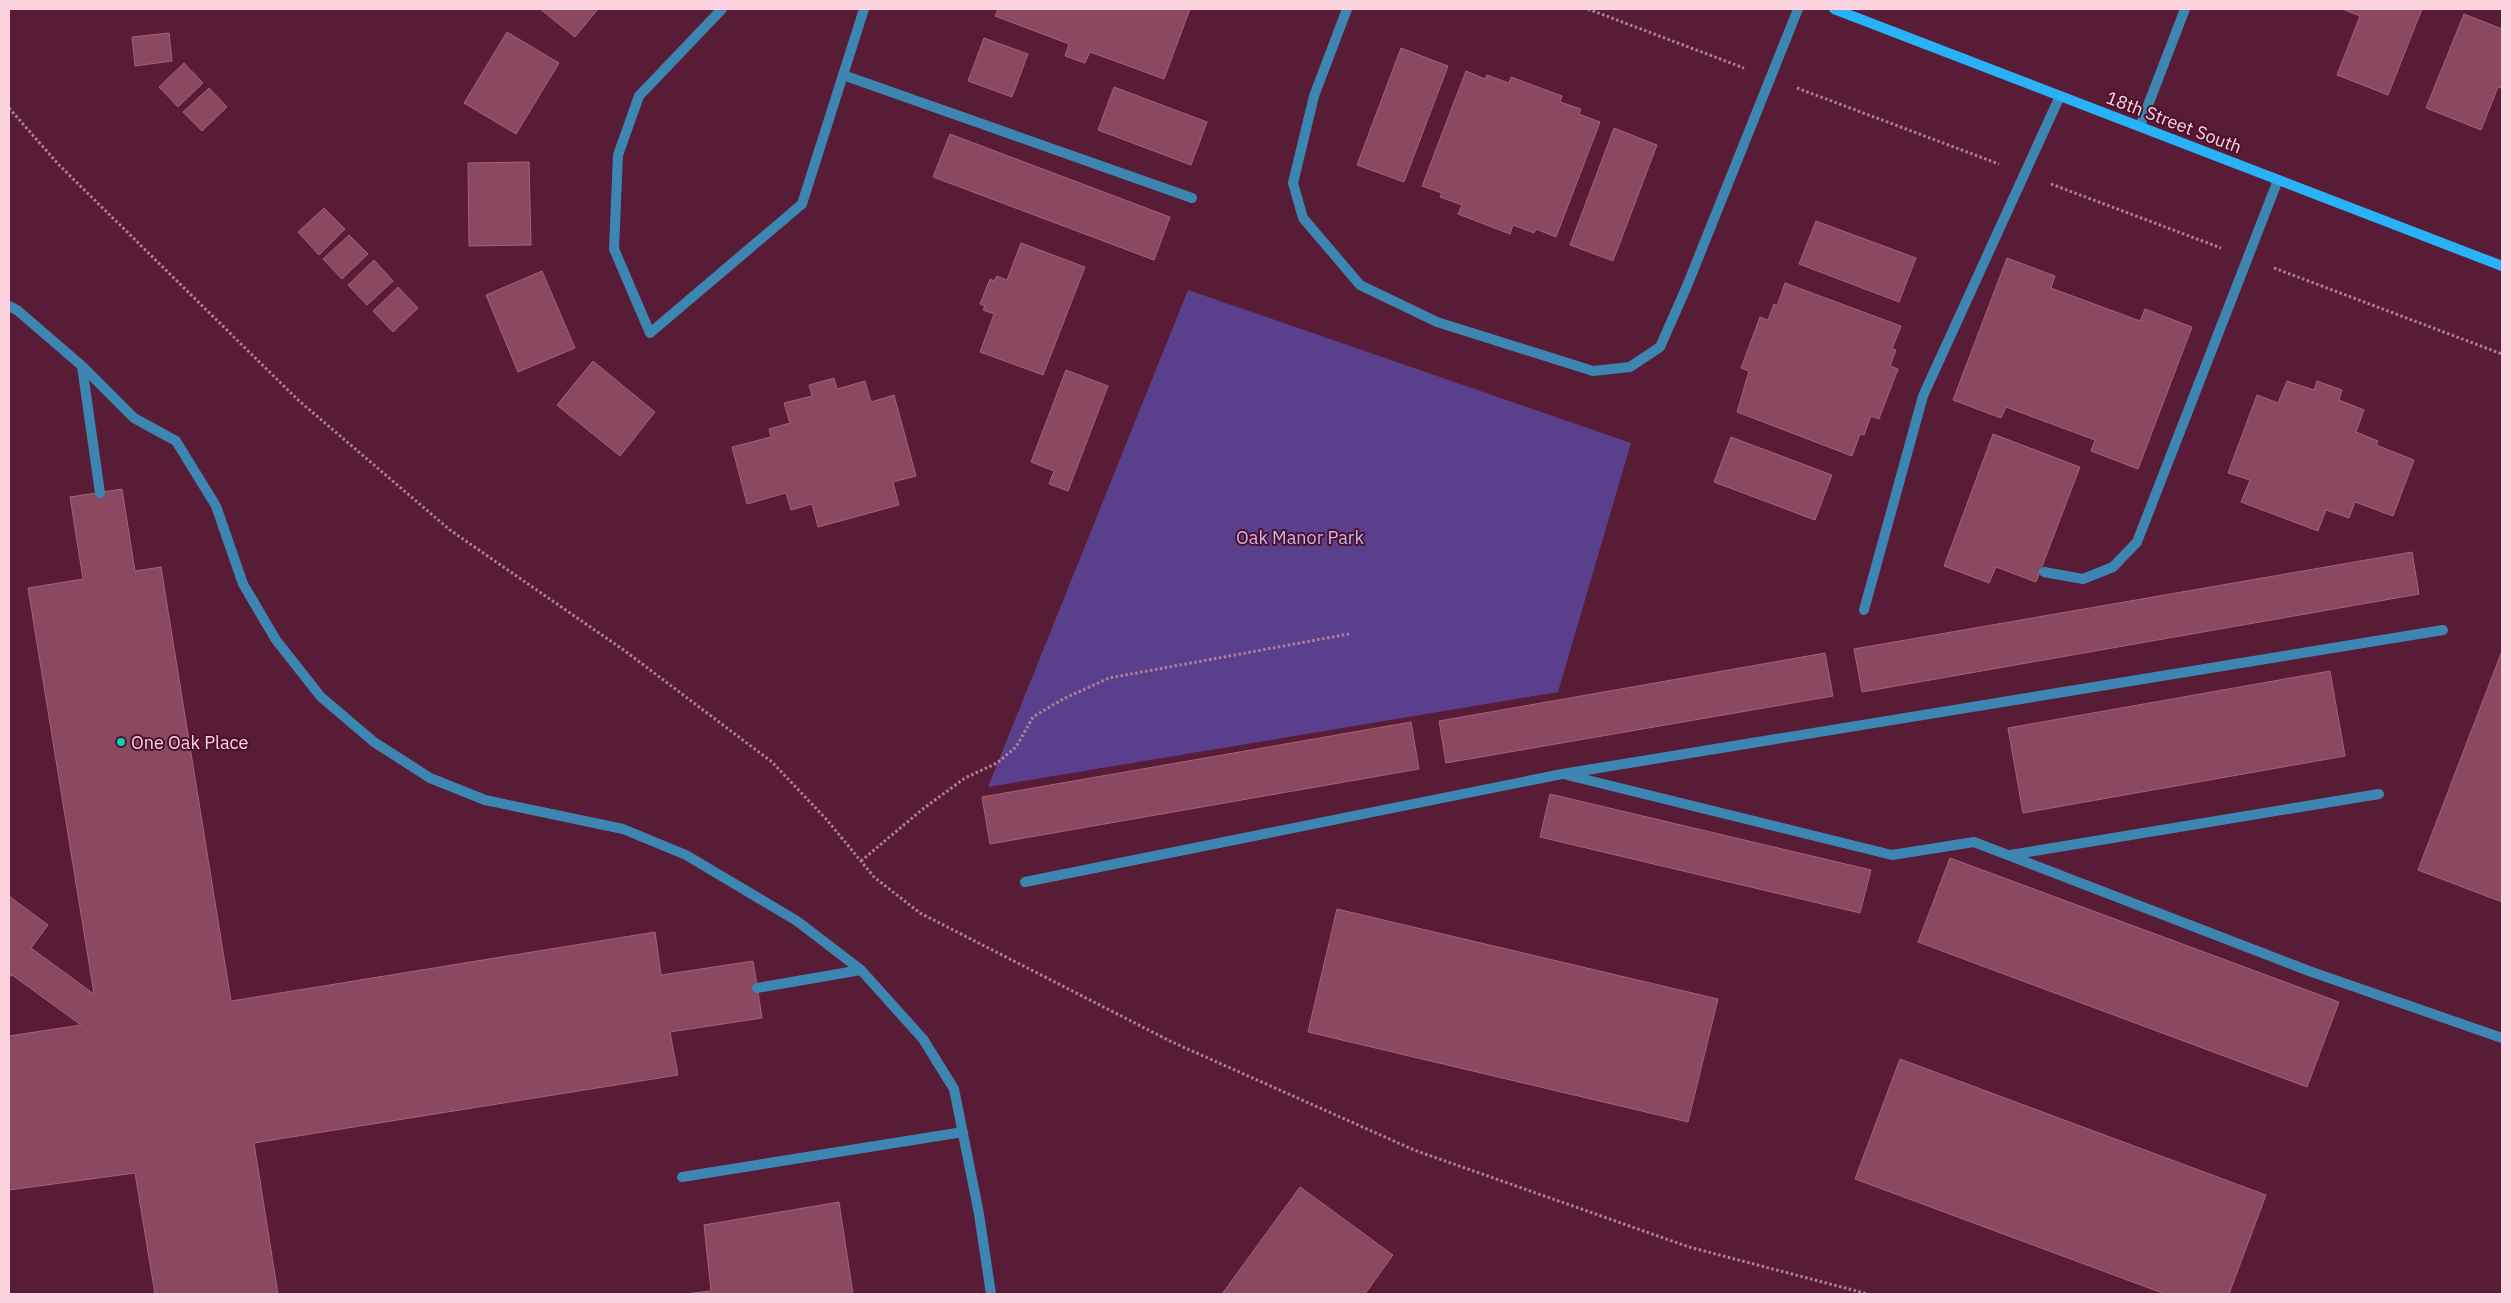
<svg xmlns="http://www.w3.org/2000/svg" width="2511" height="1303" font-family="'IBM Plex Sans',sans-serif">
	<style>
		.green { fill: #5a3f8c }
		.building { fill: #8a4961; stroke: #a6617a }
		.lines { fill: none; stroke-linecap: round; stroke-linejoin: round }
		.path { stroke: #b18092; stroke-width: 3; stroke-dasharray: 2.5 2.5; stroke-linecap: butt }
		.lane { stroke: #3c86b1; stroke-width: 10 }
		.street { stroke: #3c86b1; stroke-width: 10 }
		.secondary { stroke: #29b2f7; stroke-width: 10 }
		.poi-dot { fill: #04d5b6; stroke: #4d112c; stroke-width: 2 }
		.labels { text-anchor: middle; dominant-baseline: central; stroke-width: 4; stroke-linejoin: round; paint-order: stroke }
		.street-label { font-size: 18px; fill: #fbd4e0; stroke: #4d112c }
		.park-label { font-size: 18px; fill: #c7b8ee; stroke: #4d112c }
		.poi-label { font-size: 18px; fill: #fbd4e0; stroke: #4d112c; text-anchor: start }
	</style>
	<rect width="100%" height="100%" fill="#591c36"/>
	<path class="green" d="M1188 290 1631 443 1558 692 988 787Z"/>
	<path class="building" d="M540 9H598L575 37Z
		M998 9H1190L1164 79 1090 52 1085 63 1065 56 1069 44 995 16Z
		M2342 9H2422L2388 95 2337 75 2360 16Z
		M2464 14 2502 29V88L2498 87 2481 130 2426 108Z
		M507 32 559 63 516 134 464 103Z
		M169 33 172 61 135 66 132 37Z
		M984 38 1028 54 1012 97 968 81Z
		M1401 48 1448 66 1404 182 1357 165Z
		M184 63 203 83 178 107 159 87Z
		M1466 71 1485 79 1487 75 1509 83 1511 77 1562 96 1560 102 1581 109 1579 114 1600 122 1556 237 1536 229 1534 233 1513 225 1510 234 1458 214 1462 205 1440 197 1442 193 1422 186Z
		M1114 87 1207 122 1191 165 1098 130Z
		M209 88 227 107 202 131 183 112Z
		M1614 128 1657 145 1613 261 1570 245Z
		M950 134 1170 217 1154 260 933 177Z
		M529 162 531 245 469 246 468 163Z
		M324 208 345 229 319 255 298 232Z
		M1816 221 1916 258 1899 302 1799 264Z
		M349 235 368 254 342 279 323 259Z
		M1021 243 1085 267 1043 375 980 352 994 314 983 310 985 306 980 304 990 279 994 281 997 276 1007 280Z
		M2007 258 2055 276 2051 288 2140 321 2145 309 2192 327 2138 469 2091 451 2095 440 2006 407 2001 418 1953 400Z
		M374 260 393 281 367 305 348 285Z
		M542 271 575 348 518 372 486 295Z
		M1785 283 1901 326 1892 349 1896 350 1890 366 1898 369 1879 419 1871 416 1864 435 1860 434 1852 456 1737 412 1749 371 1741 368 1760 317 1768 320 1774 304 1777 306Z
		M398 287 418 308 393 332 373 311Z
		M593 361 655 412 620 456 557 405Z
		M1066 370 1108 386 1068 491 1049 484 1054 471 1031 462Z
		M834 378 837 389 865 381 871 402 894 395 916 476 893 482 899 505 818 527 812 504 791 510 786 493 747 504 732 447 771 437 769 429 790 423 784 403 812 396 809 385Z
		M2287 381 2314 390 2317 381 2342 390 2339 400 2364 410 2356 432 2378 441 2376 445 2414 460 2393 516 2355 502 2349 518 2326 510 2318 531 2241 502 2250 480 2228 473 2257 395 2278 403Z
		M1993 434 2080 467 2036 582 1996 567 1989 583 1944 566Z
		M1731 437 1832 475 1815 520 1714 482Z
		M122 489 135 571 161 567 231 1001 655 932 661 975 753 961 762 1018 670 1032 678 1075 254 1143 278 1294H155L135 1173 9 1190V1036L81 1025 12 975 9 978V896L48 925 31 948 94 994 28 588 83 579 70 497Z
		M2412 552 2419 594 1862 692 1854 649Z
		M2502 651V902L2418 870Z
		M1825 653 1833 696 1446 763 1439 721Z
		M2330 671 2345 756 2023 813 2008 728Z
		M1411 722 1419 769 990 844 982 797Z
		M1550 794 1871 870 1860 913 1540 837Z
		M1950 858 2339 1002 2307 1087 1918 942Z
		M1337 909 1718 999 1688 1122 1308 1032Z
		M1900 1059 2266 1195 2229 1294H2165L1855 1179Z
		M1300 1187 1393 1255 1365 1294H1222Z
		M839 1202 853 1294H684L711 1291 704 1225Z"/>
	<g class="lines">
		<path class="path" d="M1588 9 1744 68
			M1797 88 1999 164
			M9 108 59 165 298 400 450 530 625 651 772 762 827 820 874 877 920 913 1172 1042 1414 1150 1689 1247 1868 1294
			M2051 184 2221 248
			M2274 268 2502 354
			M861 861 924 808 965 778 997 763 1016 747 1033 717 1063 699 1109 678 1349 634"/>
		<path class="lane" d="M722 9 639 96 618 155 614 249 650 333 802 204
			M1347 9 1314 96 1293 183 1303 218 1360 285 1437 322 1593 371 1630 367 1660 347 1687 286 1798 9
			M843 75 1192 198
			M9 306 17 310 82 366 134 418 176 441 216 506 243 584 276 640 321 697 374 742 430 778 485 800 623 829 686 855 797 921 861 970 923 1039 954 1089 979 1214 991 1294
			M82 366 100 493
			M2044 572 2083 579 2113 567 2137 542 2278 180
			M1864 610 1923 396 2060 96
			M1567 775 1892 855 1974 842 2309 971 2502 1038
			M2010 855 2379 794
			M1025 882 1562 774 2443 630
			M757 988 861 970
			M682 1177 963 1132"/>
		<path class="street" d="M2140 126 2185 9
			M802 204 864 9"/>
		<path class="secondary" d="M1834 9 2502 266"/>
	</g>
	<circle class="poi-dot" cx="121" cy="742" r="5"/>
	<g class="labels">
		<g class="street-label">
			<text transform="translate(2174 122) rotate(21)">18th Street South</text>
		</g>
		<g class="park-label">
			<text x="1300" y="537">Oak Manor Park</text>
		</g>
		<g class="poi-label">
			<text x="131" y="742">One Oak Place</text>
		</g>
	</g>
	<rect width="2511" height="1303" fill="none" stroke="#fbd4e0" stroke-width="20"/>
</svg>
